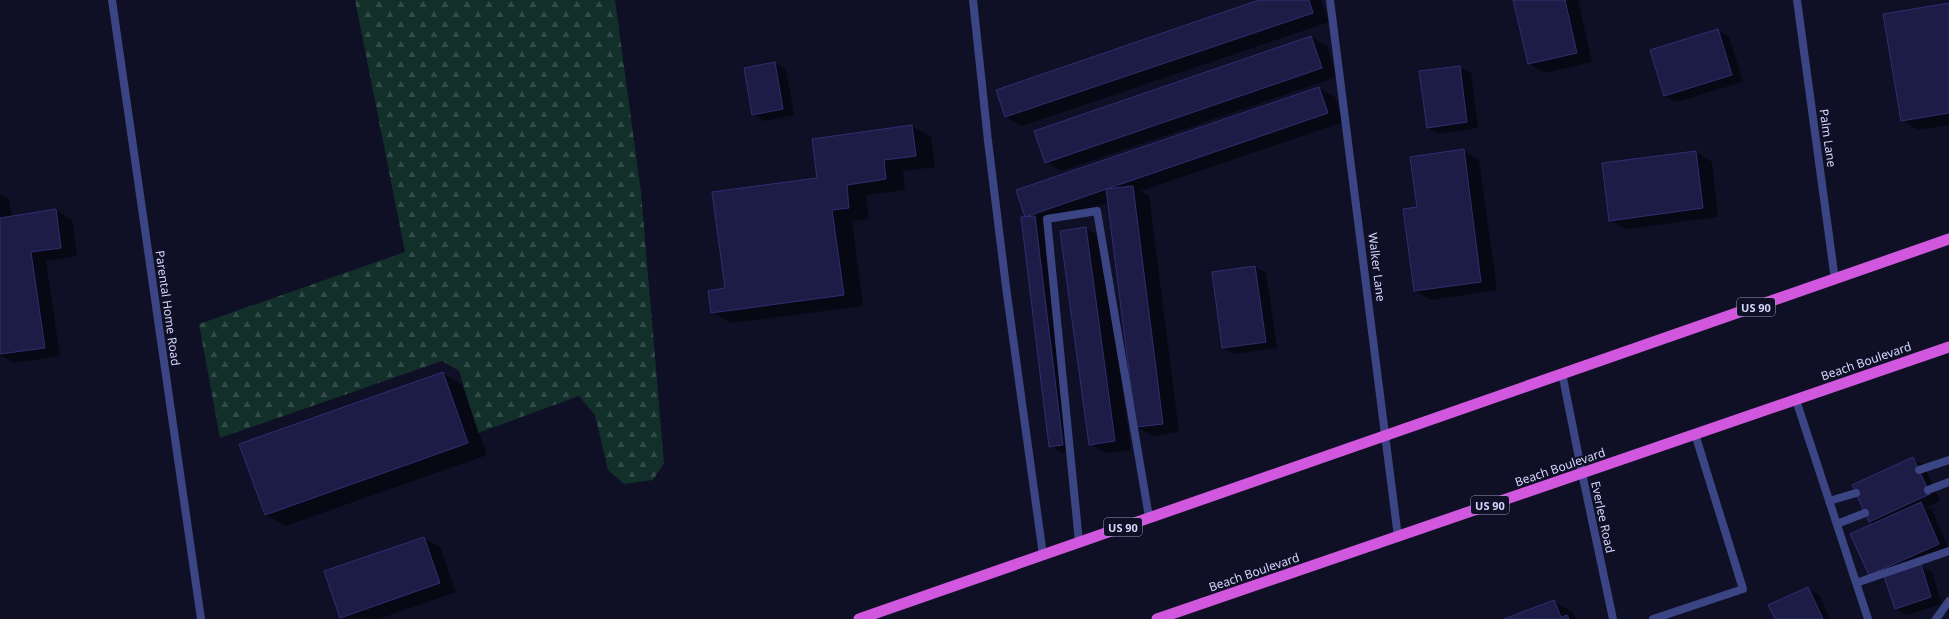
<svg xmlns="http://www.w3.org/2000/svg" width="1949" height="619" font-family="'Noto Sans',sans-serif">
	<style>
		.forest { fill: url(#forest-firs) }
		.shadow { fill: #0007 }
		.building { fill: #1d1c46; stroke: #302e72 }
		.lines { fill: none; stroke-linecap: round; stroke-linejoin: round }
		.service { stroke: #3b4584; stroke-width: 8 }
		.minor { stroke: #3b4584; stroke-width: 8 }
		.trunk { stroke: #d158de; stroke-width: 11 }
		.labels { text-anchor: middle; dominant-baseline: central; stroke-width: 4; stroke-linejoin: round; paint-order: stroke }
		.shield { fill: #0f0f26; stroke: #9a9bbd; stroke-width: 1 }
		.shield-label { font-size: 11px; font-weight: bold; fill: #d5d7fe }
		.street-label { font-size: 12px; fill: #d5d7fe; stroke: #0f0f26 }
	</style>
	<defs>
		<pattern id="forest-firs" width="22" height="20" patternUnits="userSpaceOnUse"><rect width="22" height="20" fill="#122f29"/><path d="M5 1l3.5 6h-7zM16 11l3.5 6h-7z" fill="#344c49"/></pattern>
	</defs>
	<rect width="100%" height="100%" fill="#0f0f26"/>
	<path class="forest" d="M355 0H615L641 192 664 463 653 480 624 484 608 470 595 415 579 396 478 433 459 371 442 361 220 438 199 324 405 252Z"/>
	<path class="shadow" d="M1262 0H1321L1329 22 1022 126 1006 117 997 91Z
		M1514 0H1578L1592 62 1545 73 1529 64Z
		M1949 4V125L1918 130 1902 120Z
		M1718 30 1729 37 1743 82 1676 102 1665 96 1651 51Z
		M1311 37 1327 46 1337 77 1061 171 1046 162Z
		M774 63 786 69 794 115 764 121 753 114Z
		M1460 67 1471 73 1478 128 1439 134 1428 128Z
		M1319 88 1335 97 1343 122 1141 191 1149 196 1179 432 1153 436 1137 427 1109 202 1046 224 1074 451 1062 453 1050 446 1028 217 1026 216Z
		M912 126 931 137 935 167 903 171 905 190 866 195 869 219 852 221 863 306 731 323 712 312 726 289 818 178Z
		M1463 151 1479 160 1497 290 1431 300 1415 291Z
		M1696 152 1712 162 1718 217 1626 229 1610 220Z
		M0 194 9 199 12 217 56 210 72 220 77 256 46 261 60 356 13 363 0 355Z
		M1086 228 1101 237 1131 450 1106 453 1090 444Z
		M1255 267 1266 273 1277 348 1234 354 1223 348 1213 273Z
		M443 373 462 385 487 455 285 526 265 514Z
		M1913 459 1924 465 1940 501 1927 507 1932 510 1949 549 1912 567 1920 566 1932 572 1942 604 1907 615 1896 609 1886 578 1881 581 1869 574 1874 524 1870 521Z
		M424 538 440 547 456 592 379 619 341 618Z
		M1808 589 1819 595 1830 619H1776Z
		M1553 601 1573 612 1576 619H1507Z"/>
	<path class="building" d="M1259 0H1309L1313 13 1005 117 996 90Z
		M1513 0H1565L1577 53 1528 64Z
		M1949 3V113L1901 121 1883 14Z
		M1718 29 1732 75 1664 96 1650 50Z
		M1311 36 1322 68 1045 163 1034 131Z
		M775 62 783 109 752 115 744 68Z
		M1460 66 1467 122 1427 128 1419 71Z
		M1319 87 1328 113 1025 217 1016 190Z
		M912 125 916 156 884 160 886 179 847 185 849 208 832 210 844 295 711 313 708 291 725 288 712 192 817 178 812 139Z
		M1464 149 1481 282 1414 291 1403 209 1417 207 1410 157Z
		M1696 151 1703 208 1609 221 1602 163Z
		M1133 186 1163 424 1136 427 1106 189Z
		M56 209 61 248 31 252 45 348 0 354V218Z
		M1035 216 1063 445 1049 447 1021 217Z
		M1086 227 1115 441 1089 445 1060 231Z
		M1255 266 1266 342 1222 348 1212 272Z
		M443 372 468 443 265 515 239 444Z
		M1913 457 1930 494 1869 522 1852 485Z
		M1921 502 1939 544 1869 575 1850 534Z
		M424 537 440 583 340 618 324 571Z
		M1921 564 1931 597 1895 609 1884 576Z
		M1808 587 1823 619H1775L1768 605Z
		M1554 600 1561 617 1567 615 1569 619H1504Z"/>
	<g class="lines">
		<path class="service" d="M973 0 988 141 1006 287 1043 555
			M1796 400 1868 619
			M1919 470 1949 460
			M1928 490 1949 482
			M1829 501 1856 493
			M1837 524 1865 513
			M1079 542 1047 219 1097 211 1149 517
			M1856 583 1949 551
			M1653 619 1743 589 1695 434
			M1936 619 1949 601"/>
		<path class="minor" d="M112 0 201 619
			M1330 0 1398 537
			M1797 0 1835 280
			M1562 373 1582 473 1613 619"/>
		<path class="trunk" d="M859 619 1949 239
			M1157 619 1949 347"/>
	</g>
	<g class="labels">
		<g class="shield">
			<rect x="1737" y="298" width="38" height="18" rx="3"/>
			<rect x="1471" y="496" width="38" height="18" rx="3"/>
			<rect x="1104" y="518" width="38" height="18" rx="3"/>
		</g>
		<g class="shield-label">
			<text x="1756" y="307">US 90</text>
			<text x="1490" y="505">US 90</text>
			<text x="1123" y="527">US 90</text>
		</g>
		<g class="street-label">
			<text transform="translate(1828 138) rotate(82)">Palm Lane</text>
			<text transform="translate(1377 267) rotate(83)">Walker Lane</text>
			<text transform="translate(168 308) rotate(82)">Parental Home Road</text>
			<text transform="translate(1866 361) rotate(-19)">Beach Boulevard</text>
			<text transform="translate(1560 467) rotate(-19)">Beach Boulevard</text>
			<text transform="translate(1603 517) rotate(78)">Everlee Road</text>
			<text transform="translate(1254 572) rotate(-19)">Beach Boulevard</text>
		</g>
	</g>
</svg>
